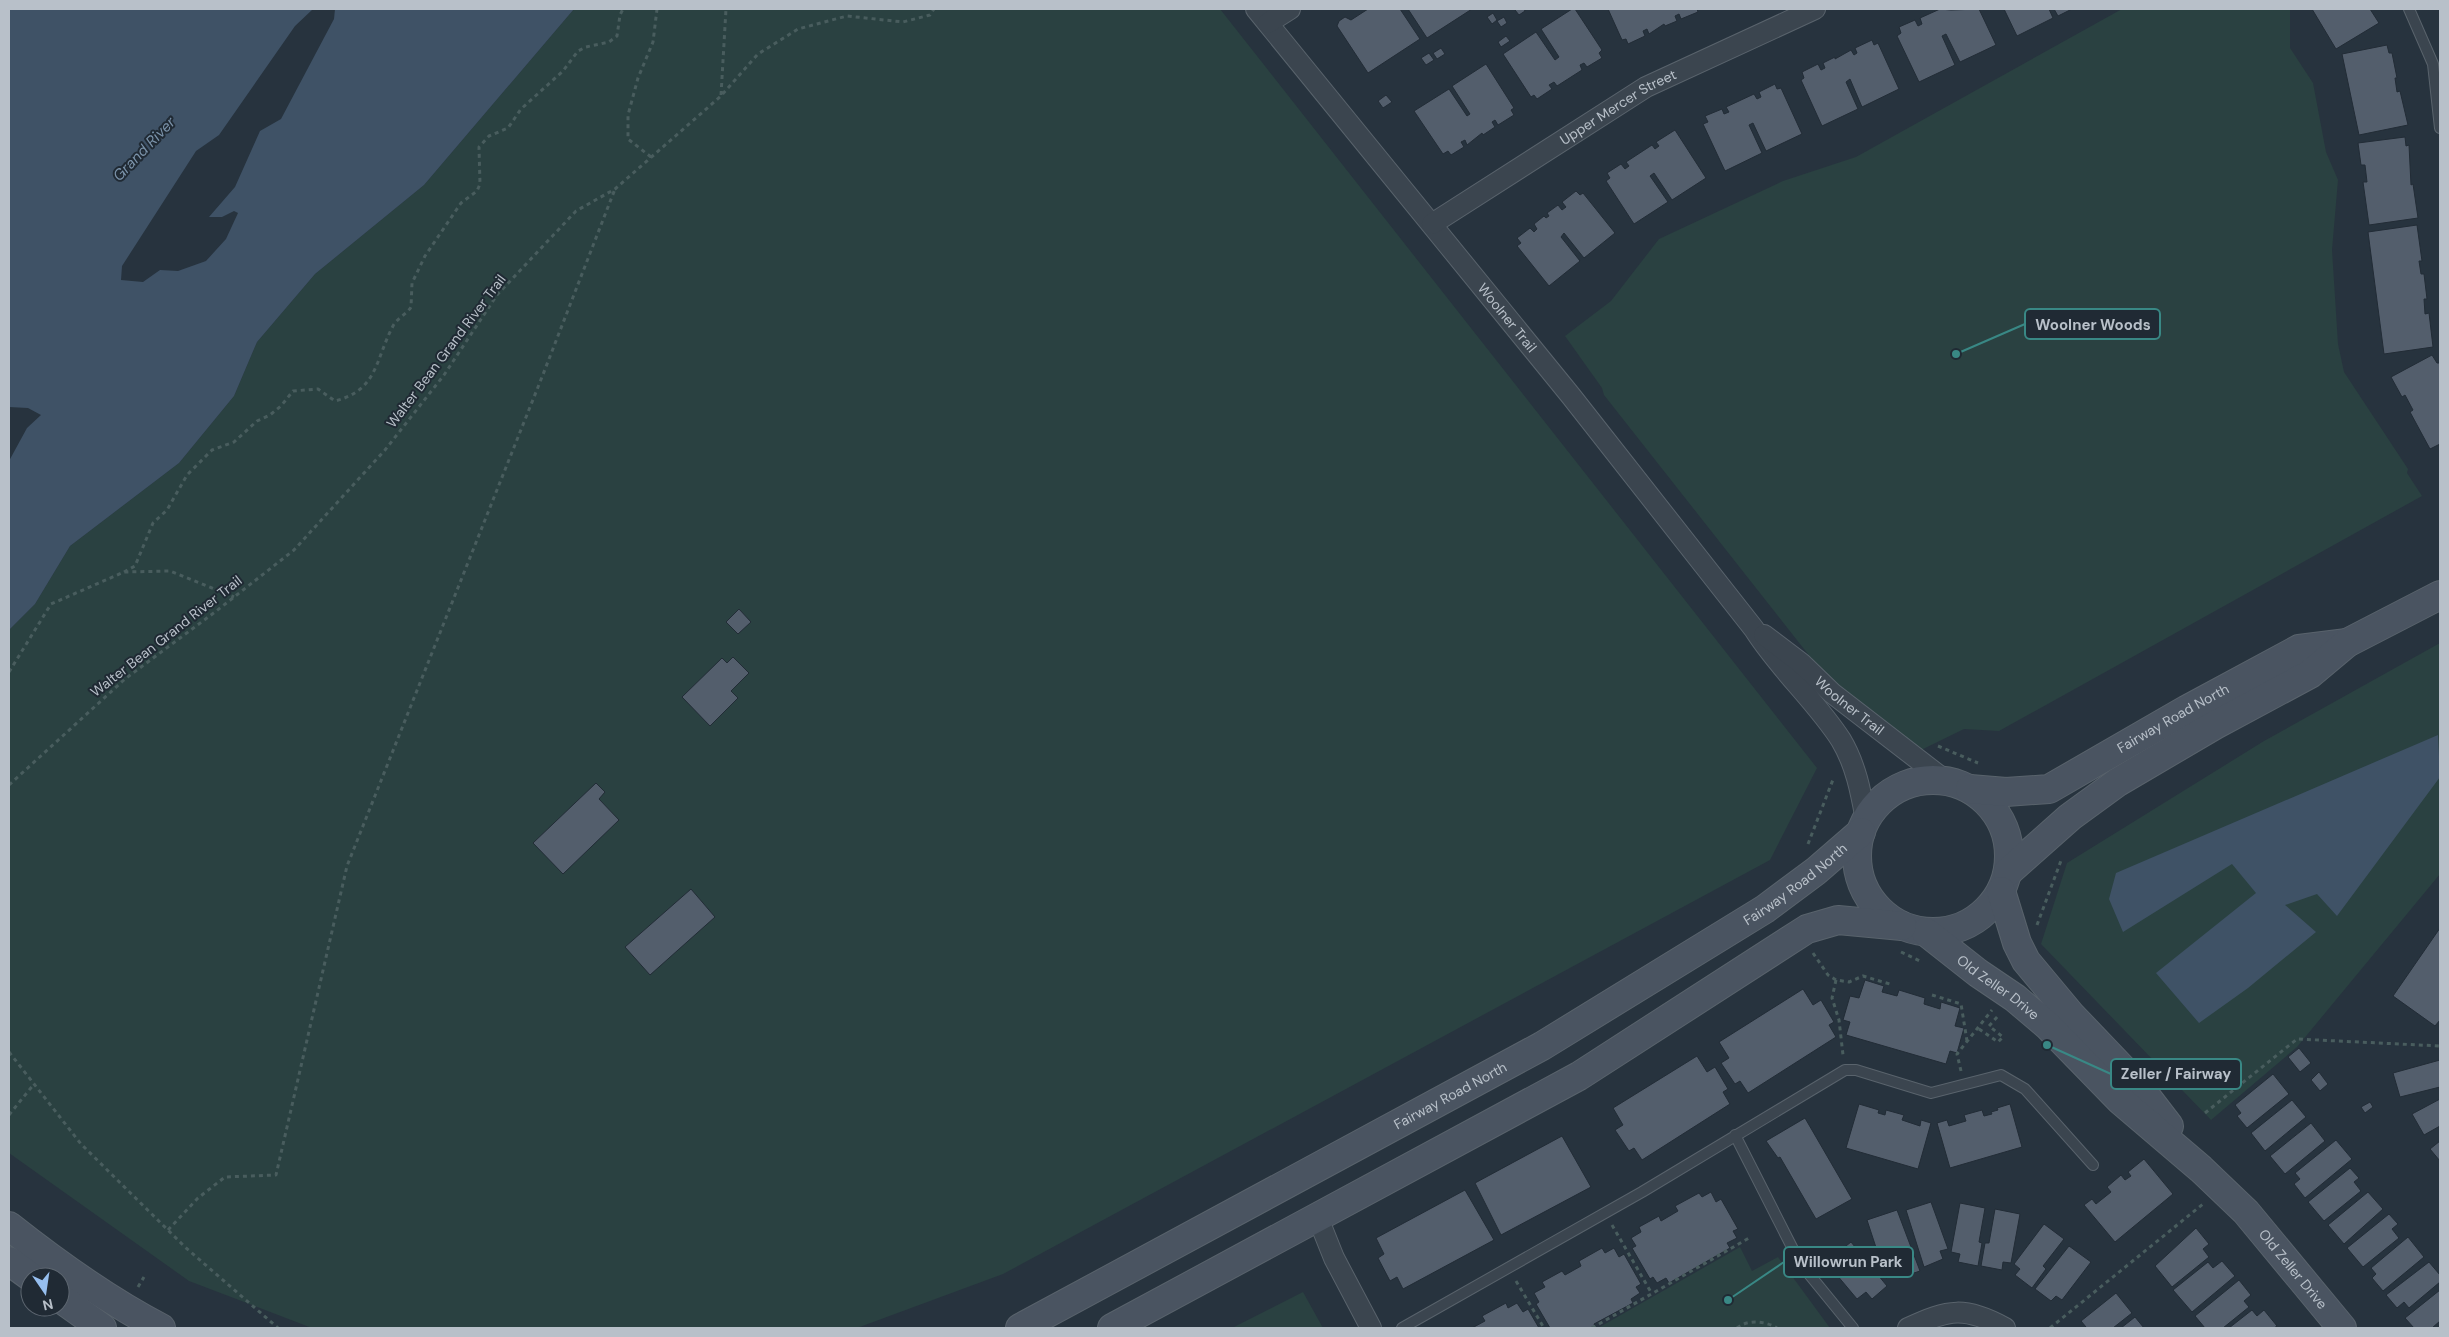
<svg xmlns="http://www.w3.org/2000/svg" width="2449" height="1337" font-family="'DM Sans',sans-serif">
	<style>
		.green { fill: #2a4141 }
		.water { fill: #3f5266 }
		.building { fill: #535e6c; stroke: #222c36 }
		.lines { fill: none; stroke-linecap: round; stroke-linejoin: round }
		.lane-casing { stroke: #59636c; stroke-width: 12 }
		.street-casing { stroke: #59636c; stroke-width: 22 }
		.secondary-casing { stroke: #59636c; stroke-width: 30 }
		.path { stroke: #495d5e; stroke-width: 3; stroke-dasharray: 4 4; stroke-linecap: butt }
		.lane { stroke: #3b454f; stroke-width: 10 }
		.street { stroke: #3b454f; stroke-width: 20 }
		.secondary { stroke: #4a5461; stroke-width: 28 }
		.labels { text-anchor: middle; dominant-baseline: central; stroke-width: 4; stroke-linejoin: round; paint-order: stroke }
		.street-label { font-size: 14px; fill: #b8c0c9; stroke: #202a34 }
		.water-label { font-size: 15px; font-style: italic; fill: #7b93aa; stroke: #202a34 }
		.leader { fill: none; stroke: #398885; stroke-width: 2 }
		.callout-dot { fill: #398885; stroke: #202a34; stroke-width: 2 }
		.callout { fill: #202a34; stroke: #398885; stroke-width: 2 }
		.callout-label { font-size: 15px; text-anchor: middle; font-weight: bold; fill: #b8c0c9 }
	</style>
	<rect width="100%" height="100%" fill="#27333e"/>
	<path class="green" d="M574 9H1220L1817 768 1770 860 1003 1274 857 1328H312L189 1281 9 1153V630L35 604 70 546 179 463 234 396 257 342 315 274 424 185Z
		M2122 9H2290V48L2313 83 2326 152 2338 180 2332 250 2338 344 2344 372 2408 469 2407 473 2422 496 1999 731 1964 729 1921 750 1871 734 1604 395 1602 388 1565 336 1611 301 1659 239 1783 181 1856 157Z
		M2440 643V874L2297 1047 2211 1120 2041 944 2067 863 2264 741Z
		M1740 1247 1752 1271 1778 1257 1830 1328H1598Z
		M1303 1292 1323 1328H1232Z"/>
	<path class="water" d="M9 9H313L295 26 219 135 196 151 122 266 121 280 143 282 160 270 178 271 206 261 226 239 238 213 234 211 222 217H209L235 187 260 131 281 119 334 19 335 9H574L424 185 315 274 257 342 234 396 179 463 70 546 35 604 9 630V461L27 428 41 415 28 408 9 407Z
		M2438 735 2440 777 2337 916 2317 894 2285 905 2316 932 2248 988 2199 1023 2156 973 2256 893 2232 864 2123 932 2109 899 2116 873Z"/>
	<path class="building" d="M1368 9H1400L1420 39 1368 73 1337 26 1339 21 1345 17 1351 20Z
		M1408 9H1472L1427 38Z
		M1517 9H1524L1525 11 1519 15 1515 10Z
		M1572 9H1575L1602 50 1599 53 1602 58 1587 67 1584 63 1580 65 1582 70 1557 86 1554 82 1549 85 1552 89 1537 99 1534 95 1531 97 1503 54 1536 32 1555 60 1559 57 1541 29Z
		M1608 9H1697L1698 12 1681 19 1679 14 1675 16 1677 21 1665 26 1664 24 1649 34 1647 29 1643 31 1645 36 1628 44 1626 39 1622 40Z
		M1940 9 1951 10 1979 9 1996 45 1960 62 1946 34 1942 36 1955 65 1919 82 1897 36 1901 33 1899 27 1915 20 1918 26 1922 24 1920 18Z
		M2004 9H2049L2053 18 2017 36Z
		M2054 9H2072L2058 16Z
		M2312 9H2370L2379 23 2336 49Z
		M1493 13 1497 20 1492 24 1487 17Z
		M1504 17 1507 23 1501 27 1497 21Z
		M1506 36 1510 41 1501 47 1498 42Z
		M1872 40 1874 45 1878 43 1899 89 1862 107 1850 79 1846 82 1858 109 1822 126 1801 80 1804 78 1802 72 1818 64 1821 70 1825 68 1823 63 1835 57V59L1851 50 1854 55 1857 53 1855 48Z
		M2387 45 2389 53H2392L2397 78H2395L2397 92 2400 91 2408 125 2359 135 2342 54Z
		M1441 48 1445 54 1437 59 1433 53Z
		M1429 53 1434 60 1426 65 1421 58Z
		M1486 64 1514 108 1511 110 1514 115 1498 125 1495 120 1492 122 1495 127 1483 135 1482 133 1467 145 1465 140 1461 142 1464 147 1451 155 1448 151 1443 154 1414 111 1449 89 1467 116 1470 114 1452 86Z
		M1775 84 1777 89 1781 88 1802 134 1766 151 1753 123 1749 125 1762 153 1725 171 1703 124 1708 122 1705 116 1722 109 1724 114 1729 112 1726 107 1754 94 1757 99 1761 97 1759 92Z
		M1386 95 1392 102 1383 108 1378 101Z
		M1675 130 1706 178 1672 200 1654 173 1650 176 1668 202 1634 224 1606 181 1610 178 1607 173 1621 164 1625 169 1629 166 1626 162 1652 145 1655 149 1659 146 1656 142Z
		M2405 137 2406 146 2409 145 2411 185 2413 184 2418 218 2369 225 2363 182H2367L2365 165H2361L2358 143Z
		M1576 191 1580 195 1583 193 1615 233 1584 258 1564 233 1561 237 1580 261 1549 286 1517 246 1521 243 1517 238 1530 228 1534 232 1537 229 1534 224 1544 216 1546 218 1549 216 1547 213 1558 205 1562 210 1566 207 1562 202Z
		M2417 225 2422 261H2419L2421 274H2424L2427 299H2424L2425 314 2429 313 2433 347 2384 354 2368 232Z
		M2432 355 2437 363H2440V444L2430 449 2410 412 2413 410 2405 395 2402 397 2391 377Z
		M739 609 751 622 738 634 726 622Z
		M733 657 749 673 731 691 738 698 710 726 682 697 722 658 727 663Z
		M596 783 605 792 599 799 619 820 563 874 533 843Z
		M691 889 715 917 650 975 625 947Z
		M2440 928V1020L2435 1026 2393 996Z
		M1865 980 1884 986 1882 992 1897 996 1899 990 1925 998 1924 1004 1940 1009 1941 1002 1960 1008 1955 1026 1964 1028 1957 1053 1950 1051 1946 1064 1846 1035 1850 1022 1843 1020 1850 996 1859 998Z
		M1803 989 1813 1005 1821 1000 1834 1022 1829 1025 1836 1037 1748 1093 1740 1081 1735 1084 1721 1063 1729 1058 1719 1042Z
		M2299 1048 2311 1063 2300 1072 2288 1057Z
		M1697 1056 1707 1072 1715 1067 1728 1089 1723 1092 1730 1104 1642 1160 1634 1148 1629 1151 1615 1130 1623 1125 1613 1108Z
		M2440 1060V1087L2400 1097 2393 1073Z
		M2319 1072 2328 1084 2320 1091 2311 1080Z
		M2273 1074 2289 1094 2247 1128 2237 1116 2241 1113 2235 1105Z
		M2440 1099V1126L2424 1135 2412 1114Z
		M2292 1100 2306 1117 2265 1151 2251 1133Z
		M2370 1102 2373 1107 2365 1113 2361 1107Z
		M1859 1104 1879 1110 1878 1113 1885 1115 1886 1110 1904 1115 1902 1120 1920 1126 1921 1120 1931 1123 1918 1169 1846 1148Z
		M2010 1104 2022 1147 1950 1168 1937 1123 1947 1120 1949 1126 1966 1121 1964 1115 1982 1110 1984 1116 1992 1114 1991 1112 1998 1110 1997 1108Z
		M1805 1118 1852 1199 1816 1219 1780 1157 1778 1158 1766 1141Z
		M2311 1123 2325 1141 2285 1174 2270 1156Z
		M1562 1136 1591 1187 1501 1235 1475 1183Z
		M2336 1140 2352 1159 2305 1198 2294 1184 2300 1179 2295 1173Z
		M2440 1141V1161L2430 1149Z
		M2144 1159 2173 1194 2115 1242 2084 1205 2092 1199 2096 1204 2111 1192 2107 1187 2121 1175 2125 1180 2131 1176 2128 1172Z
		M2350 1168 2359 1178 2354 1182 2361 1191 2324 1221 2308 1202Z
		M1465 1190 1494 1240 1403 1289 1397 1277 1390 1281 1378 1258 1384 1254 1376 1238Z
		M1711 1192 1716 1202 1721 1199 1738 1229 1733 1231 1737 1238 1727 1243 1730 1248 1669 1283 1666 1278 1657 1283 1653 1277 1650 1279 1632 1248 1636 1246 1631 1238 1641 1232 1639 1227 1659 1216 1661 1221 1678 1211 1675 1206 1699 1193 1702 1197Z
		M2368 1192 2383 1209 2344 1244 2328 1225Z
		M1931 1202 1948 1249 1940 1251 1943 1259 1924 1267 1906 1210Z
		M1960 1203 1985 1208 1979 1242 1982 1243 1978 1266 1958 1262 1960 1254 1951 1252Z
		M1995 1209 2020 1214 2011 1263 2003 1262 2002 1270 1981 1266 1985 1243H1989Z
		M1897 1210 1920 1271 1899 1278 1898 1274 1886 1278 1867 1220Z
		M2389 1214 2398 1224 2392 1229 2399 1238 2363 1267 2347 1248Z
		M2044 1224 2064 1239 2043 1266 2046 1269 2032 1288 2015 1275 2020 1269 2014 1264Z
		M2196 1228 2209 1244 2203 1249 2209 1257 2172 1287 2155 1266Z
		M2408 1237 2424 1257 2383 1291 2372 1278 2376 1274 2371 1268Z
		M1851 1242 1887 1286 1872 1299 1866 1292 1857 1299 1826 1262Z
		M2069 1246 2091 1262 2062 1300 2056 1296 2051 1301 2035 1289Z
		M1602 1248 1605 1253 1614 1248 1619 1257 1624 1254 1641 1284 1636 1287 1640 1293 1631 1299 1633 1303 1594 1324 1595 1326 1590 1328H1550L1536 1304 1539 1302 1534 1293 1545 1287 1542 1282 1562 1271 1565 1275 1581 1266 1579 1261Z
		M2222 1261 2235 1276 2192 1312 2173 1290 2208 1262 2213 1268Z
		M2429 1262 2440 1275V1282L2409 1308 2404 1302 2397 1308 2386 1295Z
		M2239 1280 2251 1295 2244 1301 2249 1307 2223 1328H2205L2195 1316Z
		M2440 1290V1321L2432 1328H2414L2405 1318Z
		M2116 1293 2132 1313 2113 1328H2084L2086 1327 2081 1321Z
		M1506 1303 1508 1308 1517 1303 1523 1312 1528 1309 1539 1328H1472L1485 1321 1482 1316Z
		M2252 1310 2257 1316 2264 1310 2277 1326 2274 1328H2229Z
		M2135 1317 2144 1328H2121Z"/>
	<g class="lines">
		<g class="lane-casing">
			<path id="lane" d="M2409 9 2433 64 2440 128
				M1735 1135 1800 1263 1853 1328
				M1402 1328 1642 1192 1845 1070H1856L1931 1093 2001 1075 2025 1089 2093 1165"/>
		</g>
		<g class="street-casing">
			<g id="street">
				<path id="s1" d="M1256 9 1571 396 1754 629C1779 669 1816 701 1841 740 1856 765 1861 793 1866 820"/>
				<path d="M1268 23 1290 9"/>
				<path id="s2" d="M1432 224 1646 87 1815 9"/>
				<path id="s3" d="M1764 635 1801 663 1832 693 1946 781"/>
				<path d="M1318 1218 1334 1258 1371 1328"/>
				<path d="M1908 1328C1949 1309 1965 1306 2005 1328"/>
			</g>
		</g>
		<g class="secondary-casing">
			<g id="secondary">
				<circle cx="1933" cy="856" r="76"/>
				<path id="s4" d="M1970 789 2006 792 2049 789 2186 710 2299 649 2347 643"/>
				<path d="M2008 872 2070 817 2118 782 2215 725 2310 674 2347 643 2440 595"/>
				<path d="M2001 891 2017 943 2026 961 2071 1015 2136 1083 2169 1126"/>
				<path id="s5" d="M1926 932 1978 973 2015 998 2048 1026 2120 1100 2201 1169 2246 1212 2342 1328"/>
				<path d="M9 1226C57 1264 107 1300 161 1328"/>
				<path d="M9 1261 31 1277"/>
				<path d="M60 1298 102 1328"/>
				<path id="s6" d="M1020 1328 1542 1046 1765 909 1816 871 1861 832"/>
				<path d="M1112 1328 1579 1076 1807 929 1838 920 1902 926"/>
			</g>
		</g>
		<path class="path" d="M721 95 726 9
			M651 157 628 139V115L638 78 653 42 657 9
			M124 572 135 566 153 523 167 510 187 475 212 450 234 442 257 421 270 415 281 406 293 391 318 389 335 401C378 390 375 360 393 326 397 318 407 314 411 307L412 283 425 256 461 203 477 191 480 184 479 147 489 136 508 128 521 109 563 71 578 51 586 47 609 42 617 36 620 15 623 9
			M9 672 51 604 124 572 170 571 234 597
			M1938 746 1978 763
			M9 785 125 679 215 612 294 550 385 450 444 375 497 295 576 211 615 189 721 96 758 54 798 29 847 16 903 22 930 15 934 9
			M1808 844 1834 777
			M2037 925 2062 858
			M1901 952 1920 961
			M1813 953 1828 975 1836 980 1849 982 1863 976 1893 985
			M1836 980 1832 998 1839 1020 1843 1055
			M1932 995 1961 1004 1967 1041
			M1979 1029 1998 1042 2003 1037 1989 1026 1998 1016
			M9 1052 81 1144 185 1247 278 1328
			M1961 1071 1957 1054 1992 1010
			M2205 1113 2297 1039 2440 1046
			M9 1115 34 1084
			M1612 1225 1652 1294
			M168 1230 198 1198 225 1177 276 1175 347 866 542 377 615 189
			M1516 1281 1544 1328
			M138 1287 144 1277
			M1592 1328 1749 1238
			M1737 1328C1748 1319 1765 1321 1777 1328
			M2050 1328 2203 1204"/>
		<use href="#lane" class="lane"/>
		<use href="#street" class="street"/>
		<use href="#secondary" class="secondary"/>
	</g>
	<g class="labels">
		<g class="street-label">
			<text stroke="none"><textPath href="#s2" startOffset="220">Upper Mercer Street</textPath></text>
			<text stroke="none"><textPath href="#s1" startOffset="398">Woolner Trail</textPath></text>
			<text transform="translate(446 351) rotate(-53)">Walter Bean Grand River Trail</text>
			<text transform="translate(166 636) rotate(-38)">Walter Bean Grand River Trail</text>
			<text stroke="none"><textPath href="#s3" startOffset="111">Woolner Trail</textPath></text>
			<text stroke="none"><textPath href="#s4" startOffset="222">Fairway Road North</textPath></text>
			<text stroke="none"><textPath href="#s6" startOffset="894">Fairway Road North</textPath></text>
			<text stroke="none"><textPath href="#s5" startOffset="91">Old Zeller Drive</textPath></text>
			<text stroke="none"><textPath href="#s6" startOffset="489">Fairway Road North</textPath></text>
			<text stroke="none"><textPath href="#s5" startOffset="500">Old Zeller Drive</textPath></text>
		</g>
		<g class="water-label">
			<text transform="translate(144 149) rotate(-46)">Grand River</text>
		</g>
	</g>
	<path class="leader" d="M1956 354L2025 324M2047 1045L2111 1074M1728 1300L1784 1262"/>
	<g class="callout-dot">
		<circle cx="1956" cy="354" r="5"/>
		<circle cx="2047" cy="1045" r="5"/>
		<circle cx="1728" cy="1300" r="5"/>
	</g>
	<g class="callout">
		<rect x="2025" y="309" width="135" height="30" rx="5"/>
		<rect x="2111" y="1059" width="130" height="30" rx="5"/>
		<rect x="1784" y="1247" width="129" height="30" rx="5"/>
	</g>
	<g class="callout-label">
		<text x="2093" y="330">Woolner Woods</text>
		<text x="2176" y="1079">Zeller / Fairway</text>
		<text x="1848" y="1267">Willowrun Park</text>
	</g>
	<rect width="2449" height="1337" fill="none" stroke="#b8c0c9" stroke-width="20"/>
	<g transform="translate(45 1292) rotate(167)"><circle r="24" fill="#202a34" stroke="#5d6670"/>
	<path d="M0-4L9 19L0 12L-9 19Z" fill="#96bff0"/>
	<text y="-8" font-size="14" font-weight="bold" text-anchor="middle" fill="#b8c0c9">N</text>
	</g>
</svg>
